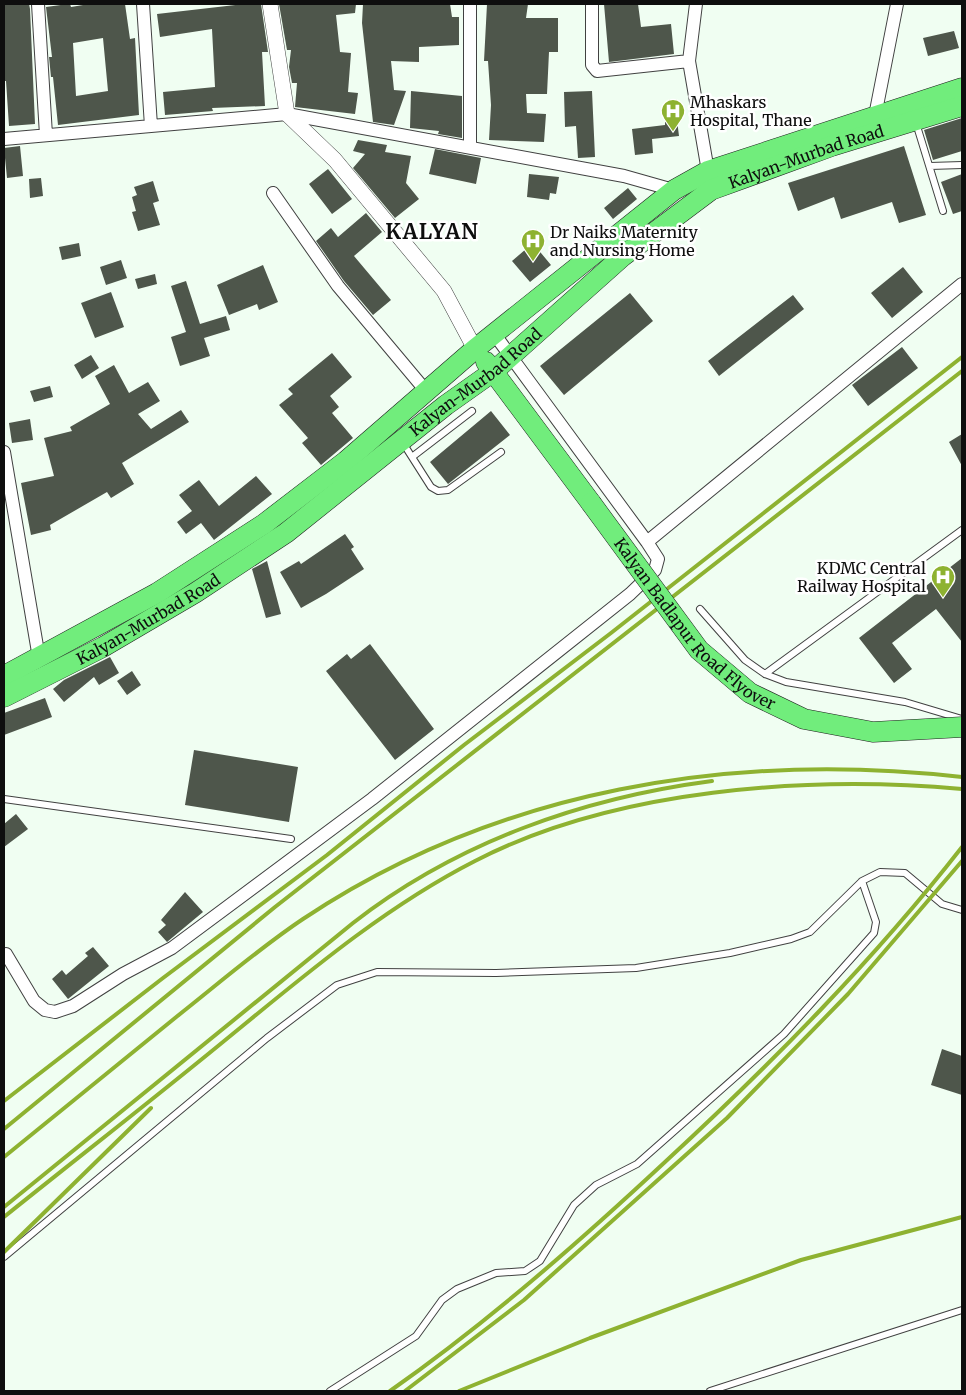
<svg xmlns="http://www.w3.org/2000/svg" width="966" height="1395" font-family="Merriweather,serif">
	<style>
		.building { fill: #4e564b; fill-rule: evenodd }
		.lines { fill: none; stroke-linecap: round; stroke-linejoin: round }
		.service-casing { stroke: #414141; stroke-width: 8 }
		.minor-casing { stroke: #414141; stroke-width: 14 }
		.tertiary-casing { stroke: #414141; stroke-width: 16 }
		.primary-casing { stroke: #1f1f1f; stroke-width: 21 }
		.service { stroke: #fff; stroke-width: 6 }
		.minor { stroke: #fff; stroke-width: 12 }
		.tertiary { stroke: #fff; stroke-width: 15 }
		.primary { stroke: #71ed7c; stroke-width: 20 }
		.rail { stroke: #8eb231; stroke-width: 4 }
		.primary-bridge-casing { stroke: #1f1f1f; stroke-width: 21; stroke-linecap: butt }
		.primary-bridge { stroke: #71ed7c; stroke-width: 20 }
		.labels { text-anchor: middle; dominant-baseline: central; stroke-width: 5; stroke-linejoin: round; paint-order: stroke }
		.poi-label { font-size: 16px; fill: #0e0e0e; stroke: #fff; text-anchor: start }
		.street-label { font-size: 16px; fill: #0e0e0e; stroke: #fff }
		.district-label { font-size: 21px; font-weight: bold; letter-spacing: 1px; fill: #0e0e0e; stroke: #fff }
	</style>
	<rect width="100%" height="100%" fill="#f0fef2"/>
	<path class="building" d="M4 4H29L30 9 35 124 9 126 6 81H4Z
		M68 4H70L71 7 89 4H125L130 39 135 38 139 115 58 125 53 77H51L49 57H52L46 7ZM103 38 108 91 76 96 73 43Z
		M244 4H261L268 52H262L265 106 212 108 213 111 165 115 163 92 215 87 212 29 160 37 157 14Z
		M279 4H356L355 13 336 15 340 52 351 53 348 92 358 93 355 114 295 107 297 83H292L289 67 291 50H287Z
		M363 4H450L452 17H459V45L419 47V62L391 61 394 90 406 91 394 125 373 122 362 23Z
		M487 4H528L526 18H558V52H549L547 94H526L527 113 546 114 544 142 489 140 491 105 488 61H484Z
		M604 4H638L641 27 671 24 674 54 609 62Z
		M954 31 959 48 928 56 923 38Z
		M411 91 462 96V138L438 134 439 131 410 128Z
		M592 91 595 157 578 158 576 126 565 127 564 92Z
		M962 118V151L933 160 924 130Z
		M677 120 679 136 652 139 653 153 635 155 632 129 665 125V122Z
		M358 140 387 145 385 152 411 156 406 183 419 199 395 218 353 168 365 154 353 151Z
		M20 146 23 176 7 178 4 148Z
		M904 146 926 215 899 223 892 202 841 219 834 197 798 211 788 183Z
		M435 149 481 158 476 184 429 174Z
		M328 169 352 199 332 214 309 184Z
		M529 174 559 177 556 194 550 193 549 200 527 197Z
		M962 174V211L953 214 941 182Z
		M41 178 43 196 30 198 29 179Z
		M153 181 159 201 153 203 160 225 138 231 132 212 136 211 132 197 137 195 134 187Z
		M628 188 637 199 613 219 604 208Z
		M366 213 382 232 354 256 391 300 373 315 344 281 316 241 331 228 338 237Z
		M79 243 81 256 62 260 59 247Z
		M536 247 551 265 530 282 512 261 526 249 529 253Z
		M121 260 127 278 106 285 100 267Z
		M263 265 278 302 259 310 257 304 229 315 217 285Z
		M903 267 923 292 892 318 871 293Z
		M155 274 157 284 138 289 135 279Z
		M186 281 200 324 226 316 230 330 204 338 210 356 180 366 171 337 186 332 171 286Z
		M111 292 124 327 95 338 81 303Z
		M630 293 653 321 564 395 540 366Z
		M793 295 804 309 719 376 708 361Z
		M902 347 918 368 868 406 852 385Z
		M332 353 352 377 330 396 339 407 332 413 353 438 321 465 302 443 308 438 279 405 293 394 288 389Z
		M91 355 99 368 82 379 74 365Z
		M114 365 129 393 148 382 160 401 138 414 151 429 181 410 189 422 122 463 134 484 111 498 107 492 50 525 51 530 31 535 21 483 54 476 44 438 72 431 70 427 110 404 95 376Z
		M50 386 53 397 34 402 30 391Z
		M491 411 510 435 448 484 430 462Z
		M30 419 33 440 12 443 9 423Z
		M962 434V466L949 442Z
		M256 476 272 494 214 540 201 523 186 534 177 522 192 511 179 495 199 480 219 506Z
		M345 534 354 547 351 549 364 569 326 594 301 608 280 572 299 561 301 564Z
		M962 558V642L936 609 892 643 912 669 894 683 859 638Z
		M267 561 281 614 266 618 252 569Z
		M370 644 434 729 395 760 326 671 347 654 351 659Z
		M110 657 119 673 99 685 94 677 64 702 53 689 64 680Z
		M132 671 141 685 127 695 117 681Z
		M45 698 52 717 4 735V713Z
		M194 750 298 767 289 822 185 805Z
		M16 814 28 829 4 847V824Z
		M185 892 203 912 167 942 158 932 166 925 161 920Z
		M93 947 109 966 68 999 52 979 62 970 66 975 88 956 85 953Z
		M942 1049 962 1056V1095L931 1085Z"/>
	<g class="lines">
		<g class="service-casing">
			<path id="service" d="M916 123 943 211
				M930 166 962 165
				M403 443 431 487 438 491 448 490 501 452
				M412 457 472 411
				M700 609 745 660 765 674 786 682 905 702 962 719
				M765 674 962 530
				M4 799 291 839
				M4 1257 267 1038 337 985 377 972 496 973 636 968 730 953 791 939 810 932 862 881 880 872 905 873 942 904 962 910
				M330 1391 416 1336 442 1300 457 1289 496 1273 525 1271 540 1261 574 1205 596 1185 637 1164 784 1034 874 933 876 922 862 881
				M710 1391 962 1310"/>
		</g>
		<g class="minor-casing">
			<path id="minor" d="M38 4 46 135
				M143 4 151 126
				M470 4V147
				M592 4V65L597 71 689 61
				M696 4 689 61 709 177
				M874 121 897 4
				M4 139 287 114 624 176 677 191
				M273 193 338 286 426 391
				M4 452 39 658
				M647 542 962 284
				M4 956 6 954 34 1001 45 1010 55 1012 73 1006 123 974 172 948 372 799 630 594 655 570 658 559 647 542 495 335"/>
		</g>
		<g class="tertiary-casing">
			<path id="tertiary" d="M270 4 287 114 335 160 444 291 475 349"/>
		</g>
		<g class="primary-casing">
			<g id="primary">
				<path d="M486 362 591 503"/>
				<path d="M4 676 157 593 264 524 346 461 475 349 674 190 708 171 962 88"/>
				<path id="s1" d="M4 697 103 647 195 593 286 533 446 405 494 371 623 256 711 190 832 146 962 106"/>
			</g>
		</g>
		<use href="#service" class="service"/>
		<use href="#minor" class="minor"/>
		<use href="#tertiary" class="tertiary"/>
		<use href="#primary" class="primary"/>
		<path class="rail" d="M4 1101 163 978 327 855 464 745 611 633 962 357
			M4 1129 275 907 962 371
			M4 1157C61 1111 118 1065 175 1018 217 985 258 949 303 919 498 789 732 751 962 777
			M4 1207 353 923C457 842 583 798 712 781
			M4 1217C75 1160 147 1104 218 1046 299 980 381 909 475 861 614 789 808 775 962 789
			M4 1252 151 1108
			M390 1391C488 1322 578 1243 665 1162 771 1064 873 961 962 847
			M405 1391 524 1300 727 1118 848 994 962 861
			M459 1391 590 1338 801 1260 962 1217"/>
		<g class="primary-bridge-casing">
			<g id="primary-bridge">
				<path id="s2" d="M591 503 699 650 750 693 804 719 873 732 962 727"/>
			</g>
		</g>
		<use href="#primary-bridge" class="primary-bridge"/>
	</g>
	<defs>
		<g id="hospital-pin" transform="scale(1.25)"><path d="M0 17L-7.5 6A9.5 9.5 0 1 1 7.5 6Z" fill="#8eb231" stroke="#fff"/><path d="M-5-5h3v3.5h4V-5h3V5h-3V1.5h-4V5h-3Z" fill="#fff"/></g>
	</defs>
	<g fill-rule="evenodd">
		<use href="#hospital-pin" x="673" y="111"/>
		<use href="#hospital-pin" x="533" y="241"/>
		<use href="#hospital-pin" x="943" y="577"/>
	</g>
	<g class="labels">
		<g class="poi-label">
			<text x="690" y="102">Mhaskars<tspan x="690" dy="18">Hospital, Thane</tspan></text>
			<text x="550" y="232">Dr Naiks Maternity<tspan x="550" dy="18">and Nursing Home</tspan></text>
			<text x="926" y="568" text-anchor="end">KDMC Central<tspan x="926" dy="18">Railway Hospital</tspan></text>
		</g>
		<g class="street-label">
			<text stroke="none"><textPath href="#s1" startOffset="974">Kalyan-Murbad Road</textPath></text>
			<text stroke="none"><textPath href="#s1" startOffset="569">Kalyan-Murbad Road</textPath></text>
			<text stroke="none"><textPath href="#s1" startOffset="164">Kalyan-Murbad Road</textPath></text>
			<text stroke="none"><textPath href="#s2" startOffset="161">Kalyan Badlapur Road Flyover</textPath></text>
		</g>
		<g class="district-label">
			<text x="432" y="231">KALYAN</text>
		</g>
	</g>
	<rect width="966" height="1395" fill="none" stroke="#0e0e0e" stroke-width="10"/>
</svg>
